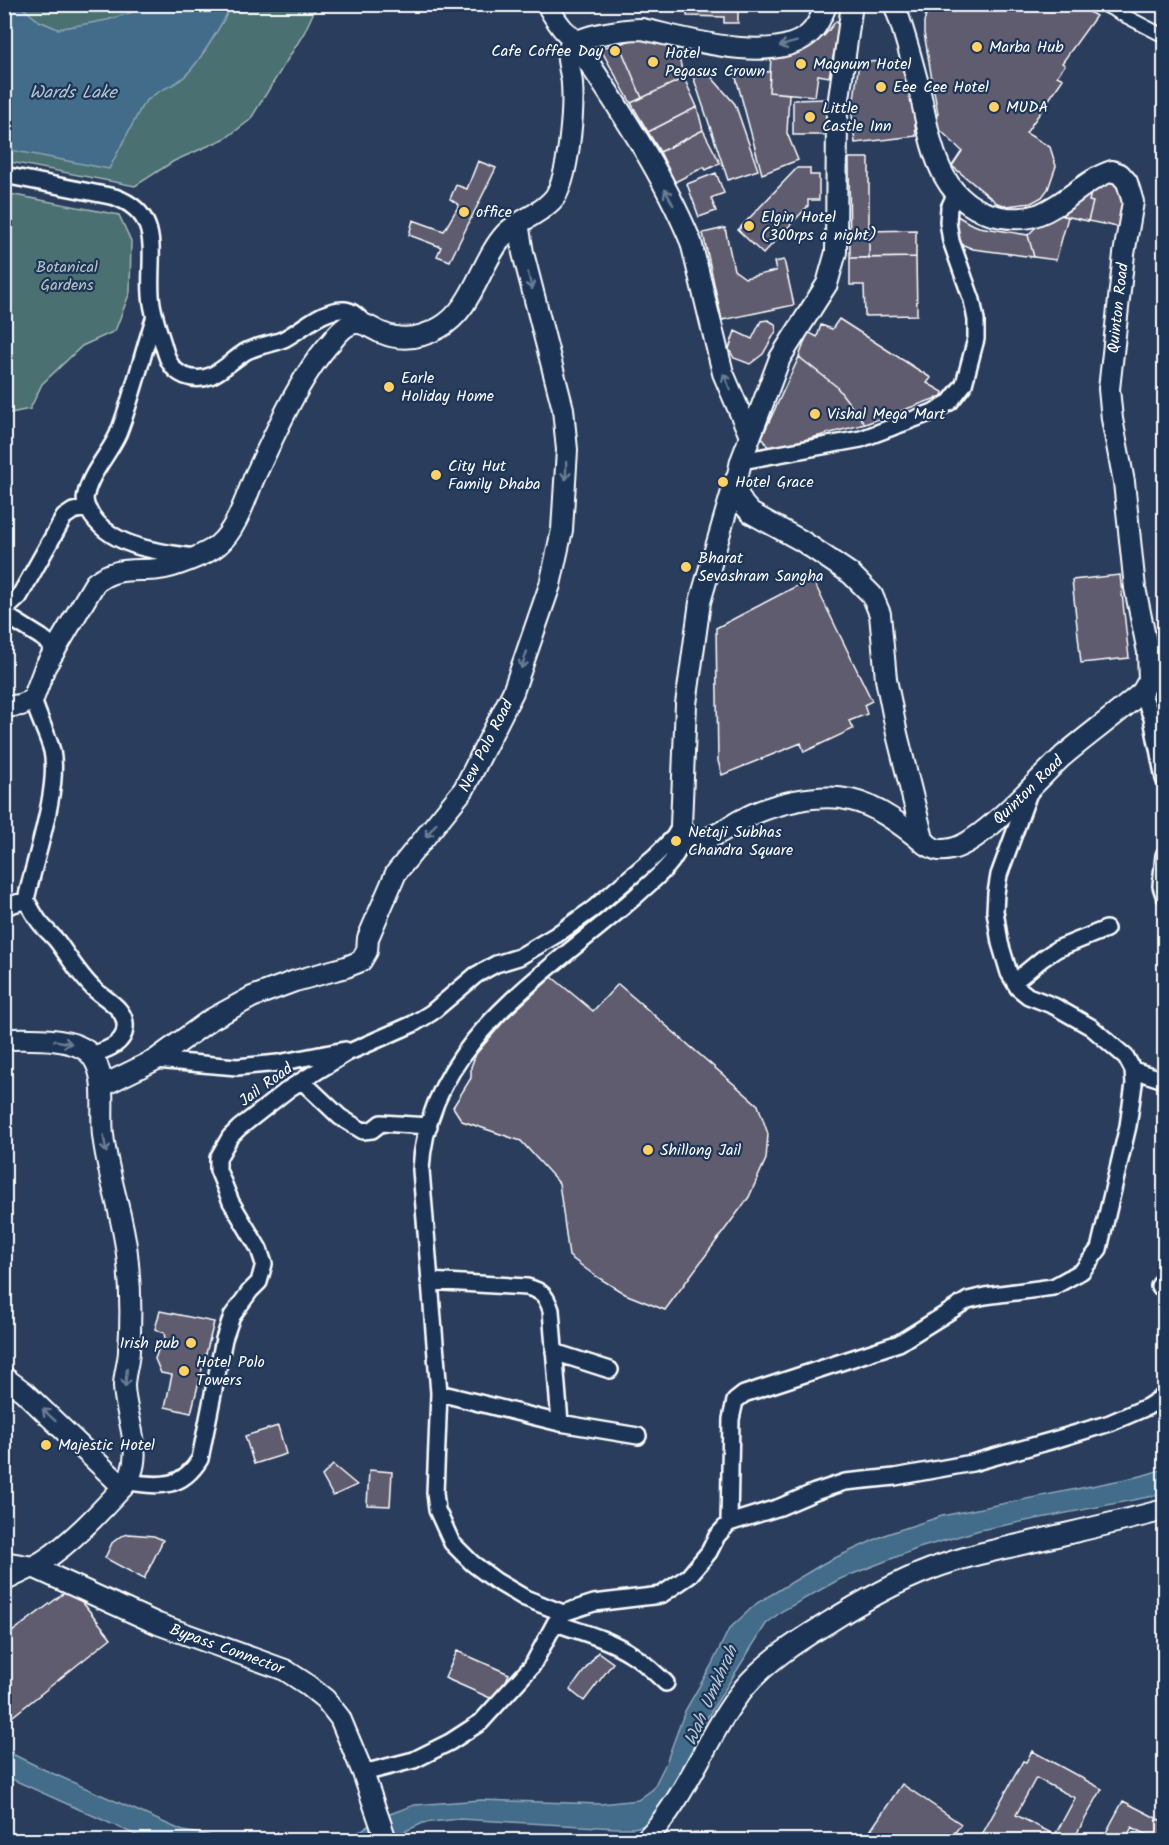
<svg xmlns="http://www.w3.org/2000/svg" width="1169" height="1845" font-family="Kalam,sans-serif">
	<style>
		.green { fill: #4c7072; stroke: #a6b8b8; stroke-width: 1.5 }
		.water { fill: #426c8a; stroke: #8ea7b9; stroke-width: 1.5 }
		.building { fill: #605b6f; stroke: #fff; stroke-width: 1.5; fill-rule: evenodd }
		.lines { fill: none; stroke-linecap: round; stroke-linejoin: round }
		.pedestrian-casing { stroke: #fff; stroke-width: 16 }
		.minor-casing { stroke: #fff; stroke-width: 20 }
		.tertiary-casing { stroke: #fff; stroke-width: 24 }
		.pedestrian { stroke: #1d3557; stroke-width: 12 }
		.minor { stroke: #1d3557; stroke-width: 15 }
		.tertiary { stroke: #1d3557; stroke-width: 20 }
		.oneway { stroke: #6c7c92 }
		.poi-dot { fill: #ffd166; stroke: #1d3557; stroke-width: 2 }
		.labels { text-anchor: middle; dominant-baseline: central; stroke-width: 4.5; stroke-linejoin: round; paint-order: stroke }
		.poi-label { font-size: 16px; fill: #fff; stroke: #1d3557; text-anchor: start }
		.park-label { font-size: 16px; fill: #b7c6c7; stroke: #1d3557 }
		.street-label { font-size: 16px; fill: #fff; stroke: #1d3557 }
		.water-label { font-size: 18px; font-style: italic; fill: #b3c4d0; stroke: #1d3557 }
	</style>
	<rect width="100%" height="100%" fill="#2a3d5c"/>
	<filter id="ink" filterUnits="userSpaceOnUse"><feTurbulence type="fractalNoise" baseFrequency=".0167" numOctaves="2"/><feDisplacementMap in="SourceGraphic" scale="12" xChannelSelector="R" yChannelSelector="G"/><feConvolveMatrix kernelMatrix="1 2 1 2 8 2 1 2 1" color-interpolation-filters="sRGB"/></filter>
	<g filter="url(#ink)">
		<path class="green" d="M4 5H317L304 33 250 120 226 138 174 161 135 186 5 161Z
			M4 193 119 215 131 241 130 292 115 331 82 346 42 384 30 409 5 414Z"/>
		<path class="water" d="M4 5H19L39 21 58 29 107 20 155 5H232C221 25 204 56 188 73 174 89 157 87 142 106L109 169 5 149Z
			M1164 1469V1494L980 1530 919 1548 840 1579 782 1611 766 1624 705 1721 680 1786 647 1825 633 1828H617L459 1819 423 1823 386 1840H346L382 1817 414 1805 481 1800 601 1804 638 1800 653 1789 666 1763 685 1711 711 1666 729 1629 757 1603 824 1563 887 1534 942 1516 1141 1476Z
			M4 1750 45 1770 183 1831 233 1840H147L5 1776Z"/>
		<path class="building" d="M626 4H765V9L738 8V23H724V17L687 16V9L627 8Z
			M935 4H1076L1096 16 1062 63 1065 65 1057 76 1063 79 1026 133 1050 147 1056 166 1048 189 1042 197 1031 203 1007 206 997 203 952 166 962 151 936 126 935 117 938 114 924 33V22L926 14Z
			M836 21 840 22 829 77 818 75 815 96 769 92 771 56 798 50 810 45 825 35Z
			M642 37 676 45 684 78 642 98 619 44Z
			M619 44 642 98 631 103 600 48Z
			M900 61 914 111 916 136 855 143 852 115 859 62Z
			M734 70 770 72 769 92 789 94 787 133 798 160 762 174Z
			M707 72 735 104 758 170 728 180 693 76Z
			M684 78 697 107 648 132 631 103Z
			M828 99V135H793V100Z
			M697 107 703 130 660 152 648 132Z
			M703 130 720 163 706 170 704 167 675 182 660 152Z
			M849 158H869V258H850Z
			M478 161 496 168 450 261 437 256 441 247 409 235 413 220 444 231 459 205 450 199 456 185 467 189Z
			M797 168H810V175H819V200H808V206L763 254 738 230Z
			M716 173 724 193 711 198 716 211 699 217 687 184Z
			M1094 181H1122L1123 203 1118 227 1088 221 1093 202 1089 201Z
			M1093 185 1089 201 1093 202 1088 221 1056 214Z
			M954 214 969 223 979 227 1028 235 1034 257 973 249 954 241Z
			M1056 214 1068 217 1056 260 1034 257 1028 235 1042 221Z
			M725 228 734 270 745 278 776 271 774 262 784 260 794 305 722 320 703 233Z
			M916 230V257L869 258V231Z
			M916 257 917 315 865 316 864 285H850V258Z
			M839 319 931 378 927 383 943 392 942 396 865 424 836 386 799 357 808 332 817 337 821 325 832 329Z
			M768 320 775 324 776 331 763 354 750 364 734 358 729 349 735 331 752 339 761 321Z
			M799 357 836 386 865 424 769 449 762 437Z
			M1120 575 1129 658 1081 663 1072 580Z
			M812 578 872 701 864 705 867 714 849 721 853 729 804 752 801 743 722 775 718 761 716 628Z
			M552 977 593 1011 618 984 758 1105 768 1134 766 1159 749 1197 665 1310 625 1294 594 1275 569 1256 559 1183 521 1141 462 1121 453 1107 471 1078V1067L476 1054 505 1020Z
			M160 1311 214 1322 191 1413 165 1407 172 1375 161 1373 155 1359 159 1347 167 1348 164 1333 155 1329Z
			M278 1426 286 1454 254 1464 245 1436Z
			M333 1465 357 1485 333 1496 322 1476Z
			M369 1470 392 1472 390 1506 367 1505Z
			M129 1534 154 1536 163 1540 144 1579 105 1558 112 1543 121 1536Z
			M71 1588 111 1638 8 1720 4 1716V1638Z
			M457 1651 509 1674 497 1701 445 1678Z
			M598 1652 613 1663 584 1701 570 1690Z
			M1032 1751 1102 1789 1073 1840H979L1023 1761 1026 1762ZM1036 1778 1075 1798 1055 1835 1016 1815Z
			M902 1784 961 1824 950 1840H864Z
			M1123 1801 1164 1822V1840H1157L1132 1827 1125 1840H1102Z"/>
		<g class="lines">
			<g class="pedestrian-casing">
				<path id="pedestrian" d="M1102 4 1164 36"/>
			</g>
			<g class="minor-casing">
				<path id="minor" d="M4 175 115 197C164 215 148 255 151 295 152 312 158 328 163 344 167 358 170 370 185 376 210 386 225 365 245 352 257 345 271 345 284 339 302 330 323 308 345 310 354 311 361 320 367 326
					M155 316C142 355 133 396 118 434 109 454 91 472 86 494 84 499 86 507 89 511 109 547 158 552 194 557
					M741 461 861 439 933 412 950 402 964 384 976 339V320L972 300 951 241 948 222 949 208 956 193
					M4 611 19 597 64 517 73 511 87 508
					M4 614 41 637 55 648
					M1149 680 1164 660
					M1142 692 1152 718 1164 779
					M1164 855 1161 886 1164 895
					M26 900C31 908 35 917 41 924 46 930 52 935 57 941 69 957 79 975 94 989 106 1000 127 1009 125 1028 124 1045 105 1050 91 1055
					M4 907 26 900C34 861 60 789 52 751 48 735 38 717 33 699
					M1014 982 1042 959 1057 949 1106 929
					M155 1060 237 1067 278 1063 345 1050
					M1133 1070 1164 1080
					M302 1081 340 1117 363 1131 372 1130 381 1123 429 1126
					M429 1281 527 1287C542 1291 546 1295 551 1310L560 1423
					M1159 1286 1164 1278
					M554 1352 610 1370
					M439 1393 560 1423 638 1436
					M127 1482C159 1486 181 1490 200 1459L224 1339 232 1316 250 1291 259 1282 264 1264 259 1249 231 1202 218 1170V1158L230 1137 239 1128 290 1088 347 1053 413 1024 431 1013 476 975 496 964 519 957 556 935 593 909 655 856 674 837 681 825
					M729 1523 731 1419 735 1401 744 1394 899 1343 968 1300 985 1296 1053 1287 1082 1271 1099 1249 1128 1126 1134 1084 1133 1070 1126 1057 1091 1027 1054 1006 1028 996 1018 988 1009 973 1000 943 995 911 996 893 999 875 1030 790
					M563 1613 525 1598 496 1581 472 1563 452 1543 437 1510 435 1493 439 1393 421 1170C427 1040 551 972 637 895 657 876 682 860 683 830
					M555 1623C582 1632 609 1639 633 1655 645 1663 655 1673 666 1683
					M363 1773 414 1760 450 1742 481 1722 532 1666 555 1623 563 1613 594 1603 661 1595 689 1576 709 1552 717 1536 729 1523 780 1507 815 1492 845 1482 895 1477 972 1463 1054 1440 1110 1423 1147 1407 1164 1396"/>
			</g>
			<g class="tertiary-casing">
				<g id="tertiary">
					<path d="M547 4C551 13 556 20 562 28 567 34 573 38 577 45 619 108 662 172 691 242L723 373 750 436"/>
					<path id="s1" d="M852 4 837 113 836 252 827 284 780 358 741 461 737 479V492L743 504 751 513 802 541 851 574 872 595 880 614 886 679 897 734 923 839C930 849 939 852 951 849 982 843 1038 779 1063 756 1089 734 1116 715 1142 692L1149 680 1148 652 1135 588 1124 482 1112 419 1109 389 1124 254 1133 202 1127 182 1120 174 1112 171C1084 180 1065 205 1037 215 1026 219 1013 219 1001 217 934 205 931 137 918 84 911 57 904 30 894 4"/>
					<path d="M735 481 700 602 686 704 681 825C684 832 689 840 697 840 713 840 729 826 743 819 771 804 819 792 851 800 878 806 905 827 926 845"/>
					<path d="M4 707 21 705 33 699 45 667 95 583C116 566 134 572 159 569 172 568 208 554 218 545 236 530 245 500 254 478 274 436 300 375 332 341 338 333 347 323 357 323 366 323 374 330 382 333 401 341 421 338 439 328 474 309 480 261 506 233 518 221 535 216 547 205 552 201 556 197 558 191 569 168 574 109 572 84 572 74 565 58 569 48 576 35 628 29 642 29 684 38 771 65 808 35 817 28 822 15 827 4"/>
					<path d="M4 1039C28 1039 75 1036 91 1055 108 1075 100 1111 103 1135 108 1179 125 1220 128 1264 131 1293 131 1322 129 1350 129 1362 124 1374 124 1386 125 1420 148 1457 123 1487L24 1392 4 1377"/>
					<path id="s2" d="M102 1086 155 1060 210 1020 252 997 295 981 346 967 361 961 367 951 368 938 396 873 464 789 513 692 550 585 562 530 567 450 563 409 523 253 518 223"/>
					<path id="s3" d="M4 1562 33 1567 158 1624 285 1670 305 1683 325 1699 340 1718 363 1773 386 1840"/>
					<path d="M4 1581C17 1574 30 1569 43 1561 71 1543 100 1512 123 1487"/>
					<path d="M645 1840C688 1797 706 1735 744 1688 767 1661 796 1642 826 1624 859 1603 894 1583 931 1569 962 1557 995 1550 1027 1543 1073 1532 1119 1522 1164 1510"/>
				</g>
			</g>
			<use href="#pedestrian" class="pedestrian"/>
			<use href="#minor" class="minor"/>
			<use href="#tertiary" class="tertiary"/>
		</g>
		<defs><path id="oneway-shaft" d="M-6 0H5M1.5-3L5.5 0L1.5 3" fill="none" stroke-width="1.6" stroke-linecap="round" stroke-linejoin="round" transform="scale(1.5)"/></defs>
		<g class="oneway">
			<use href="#oneway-shaft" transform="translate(788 44) rotate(165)"/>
			<use href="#oneway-shaft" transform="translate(669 197) rotate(-118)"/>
			<use href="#oneway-shaft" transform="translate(530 281) rotate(76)"/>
			<use href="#oneway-shaft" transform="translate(727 382) rotate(-113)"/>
			<use href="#oneway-shaft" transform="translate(566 471) rotate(91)"/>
			<use href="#oneway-shaft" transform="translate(524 660) rotate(109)"/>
			<use href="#oneway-shaft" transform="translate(431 830) rotate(128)"/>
			<use href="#oneway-shaft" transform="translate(63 1042) rotate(10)"/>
			<use href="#oneway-shaft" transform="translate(105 1144) rotate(81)"/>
			<use href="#oneway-shaft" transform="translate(126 1378) rotate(96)"/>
			<use href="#oneway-shaft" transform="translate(49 1415) rotate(-137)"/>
		</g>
	</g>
	<g class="poi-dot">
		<circle cx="977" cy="47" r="6"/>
		<circle cx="615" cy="51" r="6"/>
		<circle cx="653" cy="62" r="6"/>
		<circle cx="801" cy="64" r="6"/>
		<circle cx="881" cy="87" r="6"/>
		<circle cx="994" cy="107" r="6"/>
		<circle cx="810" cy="117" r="6"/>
		<circle cx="464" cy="212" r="6"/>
		<circle cx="749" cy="226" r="6"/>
		<circle cx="389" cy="387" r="6"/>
		<circle cx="815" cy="414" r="6"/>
		<circle cx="436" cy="475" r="6"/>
		<circle cx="723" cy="482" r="6"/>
		<circle cx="686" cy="567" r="6"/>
		<circle cx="676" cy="841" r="6"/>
		<circle cx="648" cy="1150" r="6"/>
		<circle cx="191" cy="1343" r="6"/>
		<circle cx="184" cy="1371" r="6"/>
		<circle cx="46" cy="1445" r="6"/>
	</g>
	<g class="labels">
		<g class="poi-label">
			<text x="989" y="47">Marba Hub</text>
			<text x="603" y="51" text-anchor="end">Cafe Coffee Day</text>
			<text x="665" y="53">Hotel<tspan x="665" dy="18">Pegasus Crown</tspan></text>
			<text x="813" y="64">Magnum Hotel</text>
			<text x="893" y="87">Eee Cee Hotel</text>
			<text x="1006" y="107">MUDA</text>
			<text x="822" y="108">Little<tspan x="822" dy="18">Castle Inn</tspan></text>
			<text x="476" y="212">office</text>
			<text x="761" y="217">Elgin Hotel<tspan x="761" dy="18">(300rps a night)</tspan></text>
			<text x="401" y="378">Earle<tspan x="401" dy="18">Holiday Home</tspan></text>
			<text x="827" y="414">Vishal Mega Mart</text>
			<text x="448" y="466">City Hut<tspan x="448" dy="18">Family Dhaba</tspan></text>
			<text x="735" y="482">Hotel Grace</text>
			<text x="698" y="558">Bharat<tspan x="698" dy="18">Sevashram Sangha</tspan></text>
			<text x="688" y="832">Netaji Subhas<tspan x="688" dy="18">Chandra Square</tspan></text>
			<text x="660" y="1150">Shillong Jail</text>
			<text x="179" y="1343" text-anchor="end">Irish pub</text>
			<text x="196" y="1362">Hotel Polo<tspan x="196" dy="18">Towers</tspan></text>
			<text x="58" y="1445">Majestic Hotel</text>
		</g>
		<g class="park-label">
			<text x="67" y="267">Botanical<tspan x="67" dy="18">Gardens</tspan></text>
		</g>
		<g class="street-label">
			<text stroke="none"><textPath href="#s1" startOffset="1604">Quinton Road</textPath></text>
			<text stroke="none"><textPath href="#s2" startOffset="542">New Polo Road</textPath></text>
			<text stroke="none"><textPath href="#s1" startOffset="1064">Quinton Road</textPath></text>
			<text transform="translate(266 1085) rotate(-36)">Jail Road</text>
			<text stroke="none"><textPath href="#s3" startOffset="240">Bypass Connector</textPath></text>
		</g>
		<g class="water-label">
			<text x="73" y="93">Wards Lake</text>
			<text transform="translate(712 1696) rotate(-66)">Wah Umkhrah</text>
		</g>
	</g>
	<rect width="1169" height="1845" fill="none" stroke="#1d3557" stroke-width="24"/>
	<rect x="12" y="12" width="1145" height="1821" fill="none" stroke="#fff" stroke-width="2" filter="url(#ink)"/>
</svg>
